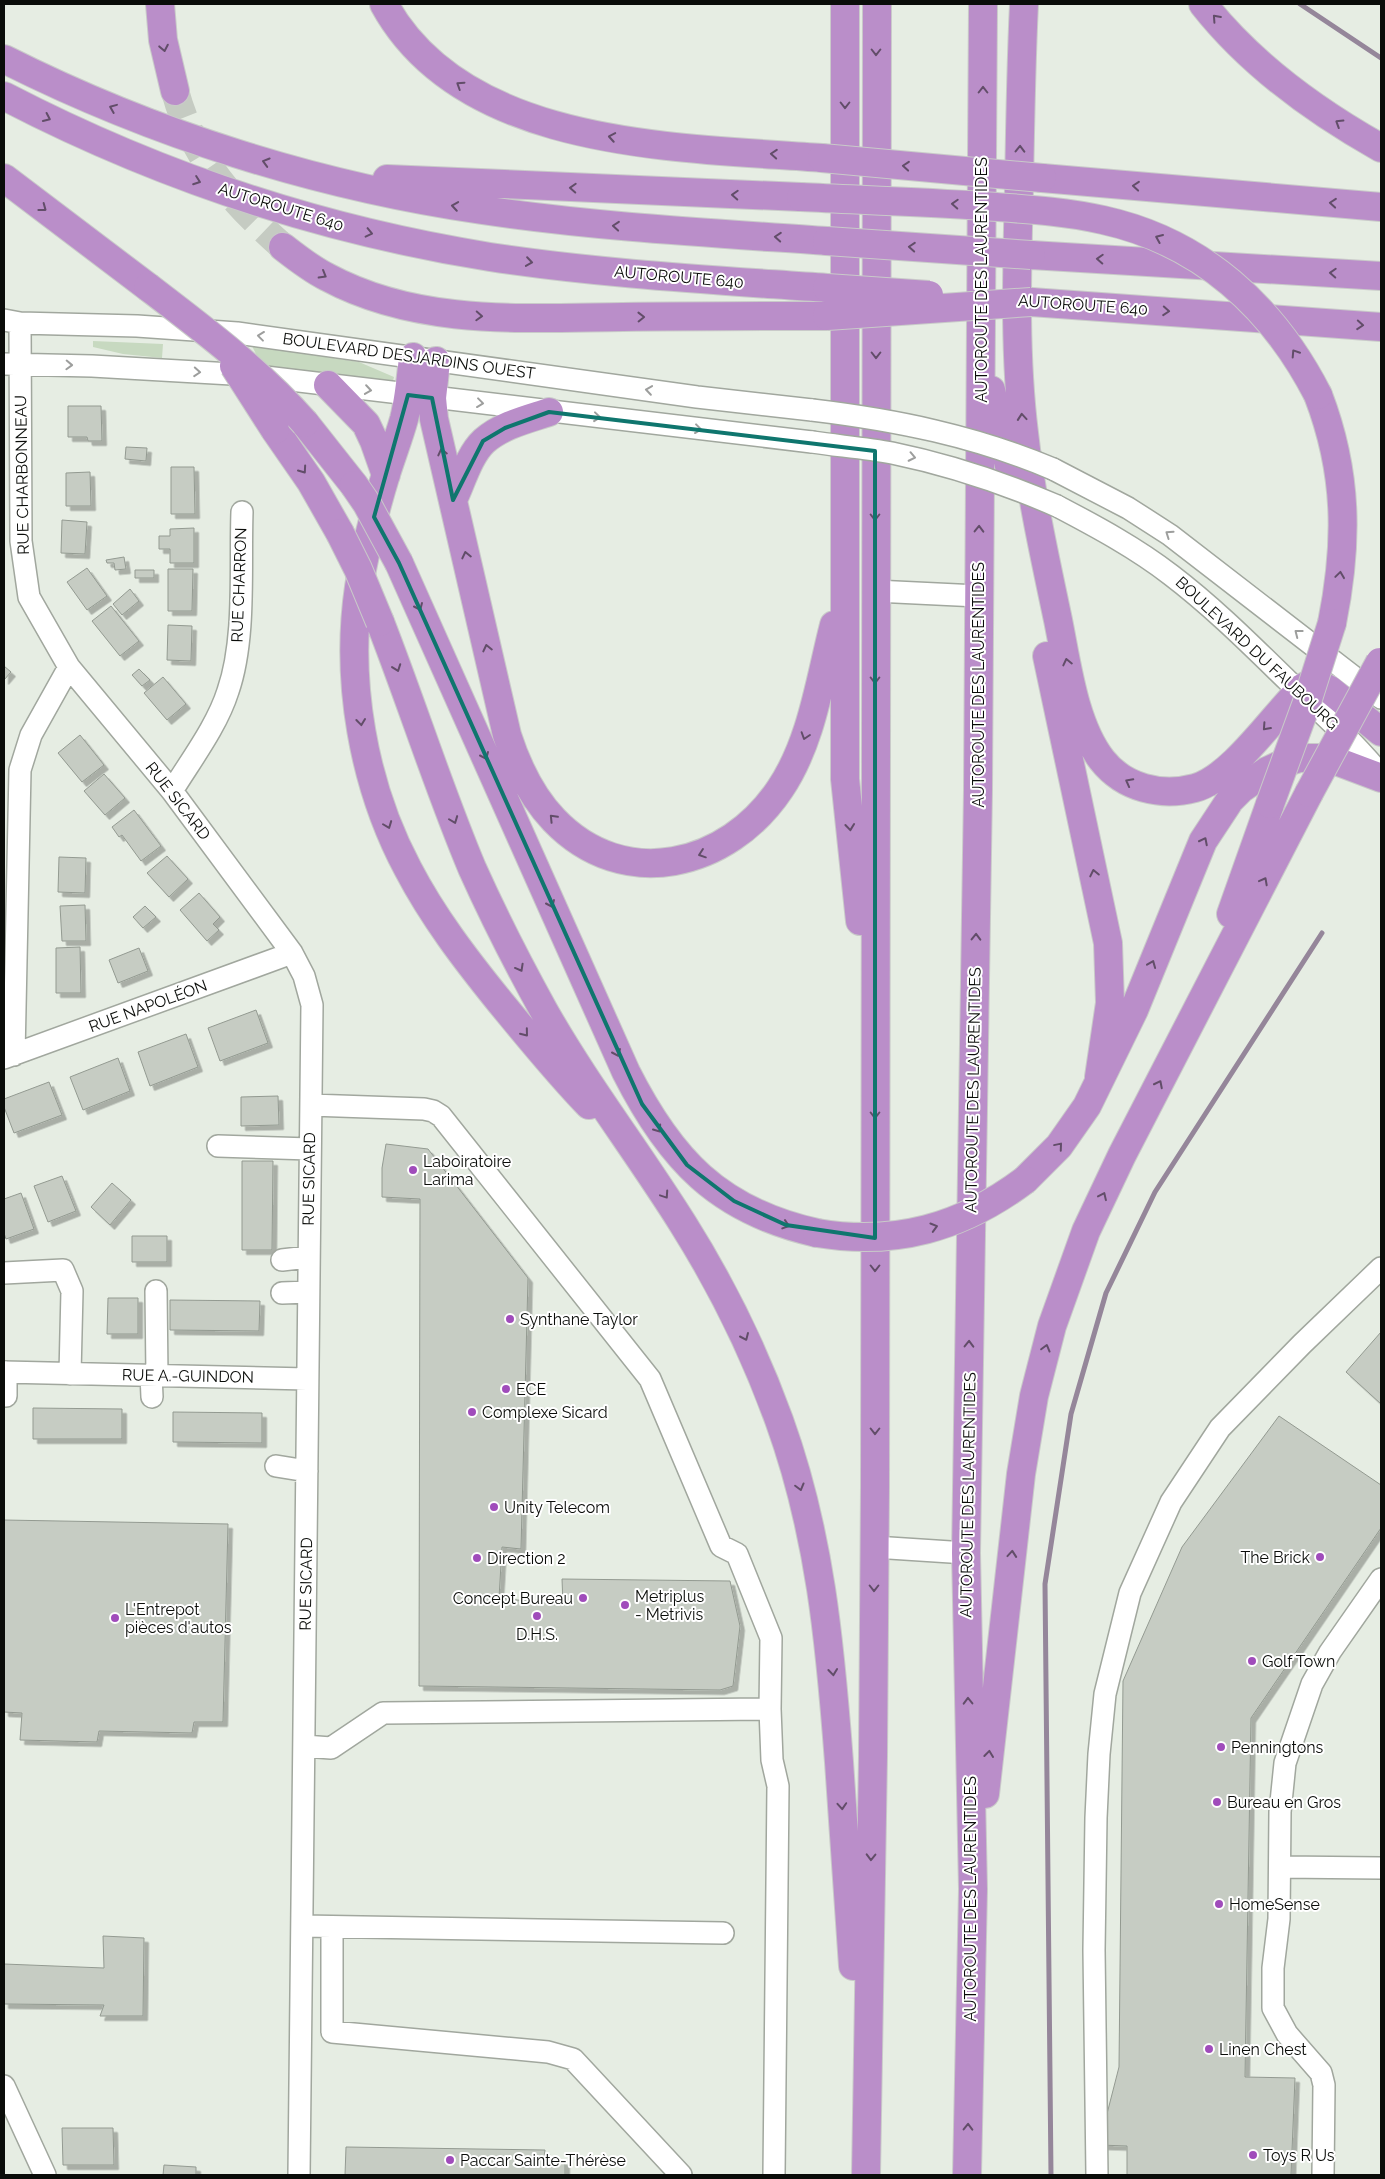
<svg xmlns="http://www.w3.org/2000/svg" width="1385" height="2179" font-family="Raleway,sans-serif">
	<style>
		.green { fill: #c7d9c0 }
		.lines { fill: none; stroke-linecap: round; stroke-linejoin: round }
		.stream { stroke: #95869a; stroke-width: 5 }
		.building { fill: #c6ccc3; stroke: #939a91; filter: url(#shadow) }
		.highway-tunnel { stroke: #c5cbc2; stroke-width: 28; stroke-dasharray: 28 14; stroke-linecap: butt }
		.minor-casing { stroke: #a1a79e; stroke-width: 24 }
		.highway-casing { stroke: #c9cac9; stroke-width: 30 }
		.minor { stroke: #fff; stroke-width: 21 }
		.highway { stroke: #ba8ec9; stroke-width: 28 }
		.minor-bridge-casing { stroke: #a1a79e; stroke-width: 24; stroke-linecap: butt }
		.highway-bridge-casing { stroke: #c9cac9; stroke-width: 30; stroke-linecap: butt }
		.minor-bridge { stroke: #fff; stroke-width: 21 }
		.highway-bridge { stroke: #ba8ec9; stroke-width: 28 }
		.oneway { stroke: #624d69 }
		.oneway2 { stroke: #9d9e9d }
		.marked { fill: none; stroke: #0f766e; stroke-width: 4; stroke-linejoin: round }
		.poi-dot { fill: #a04cbb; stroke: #fff; stroke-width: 2 }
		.labels { text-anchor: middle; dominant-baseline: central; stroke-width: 4; stroke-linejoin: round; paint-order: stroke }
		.street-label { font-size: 16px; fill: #0a0c09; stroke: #fff }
		.poi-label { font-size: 16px; fill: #0a0c09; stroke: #fff; text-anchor: start }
	</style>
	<defs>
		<filter id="shadow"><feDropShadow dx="4.5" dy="4.5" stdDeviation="0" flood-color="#0004"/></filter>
	</defs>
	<rect width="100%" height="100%" fill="#e6ede3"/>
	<path class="green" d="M93 341 163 344 162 358 123 354 93 347Z
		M252 346 359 362 394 377 393 381 270 368 257 356Z"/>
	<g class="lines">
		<path class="stream" d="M1300 4 1381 58
			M1051 2175 1045 1584 1071 1414 1106 1293 1155 1192 1322 933"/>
	</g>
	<path class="building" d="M68 406H101L102 441H88L87 437H68Z
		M126 447 147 448 146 461 125 459Z
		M171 467H194L195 514H171Z
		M90 472 91 506H66V473Z
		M62 520 87 522 85 554 61 553Z
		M194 528V563H170V549H159V536H170V529Z
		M124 557 126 569 115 570 114 563H107L106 560Z
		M87 568 107 596 87 610 67 582Z
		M168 569H193L192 611H168Z
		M135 570H154V578H135Z
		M130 589 139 601 122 615 113 604Z
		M111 606 139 641 120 656 92 621Z
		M168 625 192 626 191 661 167 660Z
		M4 666 11 672 4 680Z
		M139 669 150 680 142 686 132 675Z
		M163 677 186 704 167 720 144 693Z
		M80 735 104 765 82 782 58 753Z
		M104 774 125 798 105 815 84 791Z
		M134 810 161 846 141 861 122 835 119 837 112 827Z
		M167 856 188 879 169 897 147 873Z
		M59 857 86 858 85 893 58 892Z
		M199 893 220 917 213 924 219 930 207 941 180 910Z
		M85 905 86 941H62L60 906Z
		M145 906 156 917 143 928 133 917Z
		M80 947 81 993H56V948Z
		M139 948 148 971 118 983 109 960Z
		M256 1010 268 1043 220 1061 208 1028Z
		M186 1034 198 1067 150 1086 138 1052Z
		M118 1058 130 1091 83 1110 70 1077Z
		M49 1082 62 1115 14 1133 4 1107V1099Z
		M278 1096 279 1125 241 1126V1097Z
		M386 1144 428 1149 528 1278 521 1549 502 1547 499 1598 563 1605 562 1579 730 1581 740 1626 733 1686 720 1690 419 1686 420 1199 382 1197V1168Z
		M242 1161H273L272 1250H242Z
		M62 1176 76 1211 48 1222 34 1186Z
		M112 1183 131 1200 110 1225 91 1207Z
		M21 1193 34 1229 6 1239 4 1233V1199Z
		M132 1236H167V1262H132Z
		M108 1298H138V1334H107Z
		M170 1300 260 1301 259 1331 170 1330Z
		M1381 1332V1404L1346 1372Z
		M33 1408 122 1409V1439H33Z
		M173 1412 262 1413V1443L173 1442Z
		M1279 1416 1381 1485V1528L1251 1718 1245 2077 1295 2078 1291 2175H1127V2146L1099 2145 1119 2067 1123 1681 1182 1547Z
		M4 1520 228 1524 223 1722H194L192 1733 99 1731 97 1742 20 1740 22 1713 4 1712Z
		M103 1936 144 1938 143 2016H100L104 2005 4 2004V1964L104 1968Z
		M62 2128H113L114 2165H63Z
		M346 2147 545 2150 544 2158 565 2161V2175H345Z
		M164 2165 196 2167V2175H163Z"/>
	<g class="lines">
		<path class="highway-tunnel" d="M175 91C193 158 233 202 283 247"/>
		<g class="minor-casing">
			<path id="minor" d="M4 320 20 323 137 326 237 333 697 397 812 410
				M20 323 21 541 29 597 69 667 172 791 292 953 304 976 312 1005 299 2175
				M4 364 92 366 249 375 812 442
				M1053 469 1128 508 1170 535 1381 698
				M1057 506C1097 527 1136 548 1171 575 1213 607 1250 644 1287 680 1320 711 1352 740 1381 775
				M875 591 978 596
				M172 791C191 760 217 726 228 691 246 639 240 568 242 512
				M14 1055 20 770 31 735 69 667
				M4 1058 292 953
				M218 1146 310 1149
				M282 1260 308 1257
				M4 1273 63 1270 72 1291 70 1374
				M156 1291 157 1376
				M282 1293 308 1292
				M4 1372 307 1379
				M6 1372V1396
				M151 1375 152 1397
				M276 1466 307 1471
				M874 1547 966 1553
				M770 1709 772 1760 778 1786 774 2175
				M304 1746 331 1748 383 1713 770 1709 771 1638 737 1554 721 1546 650 1379 441 1116 433 1111 424 1109 311 1105
				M1280 1867 1381 1868
				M302 1926 723 1933
				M332 1927V2032L548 2052 573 2059 681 2175
				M4 2086 45 2175
				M1097 2175 1094 1950 1096 1818 1099 1754 1105 1694 1130 1593 1171 1502 1220 1428 1302 1344 1381 1268
				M1323 2175 1324 2085 1321 2073 1287 2034 1273 2008V1968L1279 1919 1280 1812 1285 1763 1312 1684 1330 1652 1381 1579"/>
		</g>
		<g class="highway-casing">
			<path id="highway" d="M160 4 163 40 175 91
				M384 4C463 149 678 147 822 158
				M845 4V779L860 921
				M1024 4C1021 65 1020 127 1019 188 1017 269 1014 352 1024 433 1031 496 1045 558 1058 620 1067 664 1074 724 1102 760 1124 788 1161 797 1195 788 1232 778 1274 715 1302 688L1314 682 1330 690 1381 732
				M1203 4C1251 65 1315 111 1381 148
				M4 59C153 134 317 186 482 210 597 227 712 233 827 241
				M4 96C156 175 321 230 490 257 602 274 715 280 827 288
				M4 178 148 287
				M1042 178 1381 207
				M387 179 801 197
				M283 247C297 258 311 269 327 277 418 326 523 318 623 317 691 316 759 316 827 316
				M1031 255 1381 276
				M1031 302 1381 327
				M413 357C411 377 409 399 404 419 399 437 392 455 386 474 375 510 365 549 359 587 345 680 363 785 408 869 433 917 466 960 500 1002 529 1037 557 1072 589 1105
				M436 361 432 398 434 419 507 735C517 766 531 796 554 820 624 893 728 867 780 789 812 742 820 679 834 625
				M328 385 366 424 374 441 386 475
				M991 390 1011 474
				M1318 395C1348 473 1348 543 1332 623
				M305 423 354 485
				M275 430 311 482 340 533
				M453 500C462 481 469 455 484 441 502 425 528 419 549 412
				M399 563 626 1072C670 1159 718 1211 817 1233
				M380 622C412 704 438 787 472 868 494 917 518 964 544 1011 586 1085 638 1152 683 1224 722 1286 754 1351 779 1420 820 1533 830 1643 839 1762 844 1830 848 1898 853 1966
				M1047 656 1108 943 1110 1003 1099 1077
				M1231 914 1270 804
				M1025 1180 1059 1146 1087 1106 1134 1010 1203 841 1230 800 1241 789 1267 771 1284 763 1300 758H1328L1381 778
				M985 1794 1021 1474 1034 1396 1052 1326 1086 1231 1122 1155 1309 793
				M866 2175 873 1756 875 1487 877 4
				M967 2175 973 1889 966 1553 978 790 983 4"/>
		</g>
		<use href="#minor" class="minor"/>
		<use href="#highway" class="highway"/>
		<g class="minor-bridge-casing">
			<path id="minor-bridge" d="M812 410C896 420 975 436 1053 469
				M812 442C839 446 866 448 892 453 950 465 1004 483 1057 506"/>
		</g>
		<g class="highway-bridge-casing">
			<path id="highway-bridge" d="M822 158 1042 178
				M801 197C862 200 922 202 983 206 1023 209 1064 211 1103 220 1202 242 1273 307 1318 395
				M827 241 1031 255
				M148 287C203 329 259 371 305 423
				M827 288 929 295
				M827 316 1031 302
				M234 366 275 430
				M354 485 367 504 399 563
				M340 533 358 569 380 622
				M1309 793 1380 662
				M1270 804 1306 705 1332 623
				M817 1233C895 1246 961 1228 1025 1180"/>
		</g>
		<use href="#minor-bridge" class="minor-bridge"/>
		<use href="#highway-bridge" class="highway-bridge"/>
	</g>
	<defs><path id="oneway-chevron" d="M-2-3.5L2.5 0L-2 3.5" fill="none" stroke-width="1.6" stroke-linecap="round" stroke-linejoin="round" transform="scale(1.25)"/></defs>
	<g class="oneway">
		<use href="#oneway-chevron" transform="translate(1216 18) rotate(-132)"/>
		<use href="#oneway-chevron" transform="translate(164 48) rotate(79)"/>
		<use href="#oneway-chevron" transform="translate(876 52) rotate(90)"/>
		<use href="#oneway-chevron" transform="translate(460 85) rotate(-147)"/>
		<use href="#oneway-chevron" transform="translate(983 90) rotate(-90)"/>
		<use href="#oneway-chevron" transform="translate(845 105) rotate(90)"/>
		<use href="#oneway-chevron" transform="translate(113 108) rotate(-158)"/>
		<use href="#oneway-chevron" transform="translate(47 118) rotate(25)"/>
		<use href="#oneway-chevron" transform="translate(1339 123) rotate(-148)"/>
		<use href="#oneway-chevron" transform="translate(612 137) rotate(-170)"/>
		<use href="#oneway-chevron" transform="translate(1020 149) rotate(-89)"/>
		<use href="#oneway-chevron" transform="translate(774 154) rotate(-176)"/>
		<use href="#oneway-chevron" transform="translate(266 162) rotate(-164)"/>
		<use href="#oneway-chevron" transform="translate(906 166) rotate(-175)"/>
		<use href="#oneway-chevron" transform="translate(197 181) rotate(20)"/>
		<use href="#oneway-chevron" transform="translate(1136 186) rotate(-175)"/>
		<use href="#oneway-chevron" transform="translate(573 188) rotate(-177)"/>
		<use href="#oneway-chevron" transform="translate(735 195) rotate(-177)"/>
		<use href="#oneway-chevron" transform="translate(1333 203) rotate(-175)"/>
		<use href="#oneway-chevron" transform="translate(955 204) rotate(-177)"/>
		<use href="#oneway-chevron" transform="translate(455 206) rotate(-171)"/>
		<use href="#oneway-chevron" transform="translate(43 208) rotate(37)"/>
		<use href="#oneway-chevron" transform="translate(616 226) rotate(-175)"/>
		<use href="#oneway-chevron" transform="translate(369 233) rotate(13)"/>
		<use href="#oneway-chevron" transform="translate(778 237) rotate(-176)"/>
		<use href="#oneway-chevron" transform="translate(1159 238) rotate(-157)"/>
		<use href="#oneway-chevron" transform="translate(912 247) rotate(-176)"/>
		<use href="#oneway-chevron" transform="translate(1100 259) rotate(-177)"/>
		<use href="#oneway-chevron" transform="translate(529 262) rotate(8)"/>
		<use href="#oneway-chevron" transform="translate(1333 273) rotate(-177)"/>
		<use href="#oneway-chevron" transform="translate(323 275) rotate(30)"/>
		<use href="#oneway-chevron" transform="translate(1166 311) rotate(4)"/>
		<use href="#oneway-chevron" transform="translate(479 316) rotate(3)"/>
		<use href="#oneway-chevron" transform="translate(641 317) rotate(-1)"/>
		<use href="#oneway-chevron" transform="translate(1360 325) rotate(4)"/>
		<use href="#oneway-chevron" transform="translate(1295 353) rotate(-123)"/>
		<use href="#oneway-chevron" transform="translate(876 355) rotate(90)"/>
		<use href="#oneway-chevron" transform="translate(1022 417) rotate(-95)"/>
		<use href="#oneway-chevron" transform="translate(442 452) rotate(-103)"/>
		<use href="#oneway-chevron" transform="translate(303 470) rotate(55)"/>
		<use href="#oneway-chevron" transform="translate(875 517) rotate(90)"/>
		<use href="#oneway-chevron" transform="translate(979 529) rotate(-89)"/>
		<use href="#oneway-chevron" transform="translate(466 555) rotate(-103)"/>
		<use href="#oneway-chevron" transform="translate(1340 575) rotate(-82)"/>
		<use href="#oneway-chevron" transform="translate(419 607) rotate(66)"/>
		<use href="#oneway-chevron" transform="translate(487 648) rotate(-103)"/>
		<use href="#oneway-chevron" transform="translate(1067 662) rotate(-103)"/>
		<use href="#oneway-chevron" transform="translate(397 668) rotate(70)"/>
		<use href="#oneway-chevron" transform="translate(875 680) rotate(90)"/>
		<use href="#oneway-chevron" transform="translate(361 722) rotate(83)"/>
		<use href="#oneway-chevron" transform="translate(1266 727) rotate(132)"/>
		<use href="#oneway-chevron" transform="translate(805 736) rotate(108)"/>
		<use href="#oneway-chevron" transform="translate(485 756) rotate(66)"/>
		<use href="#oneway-chevron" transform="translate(1129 782) rotate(-152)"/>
		<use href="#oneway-chevron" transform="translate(553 818) rotate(-134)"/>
		<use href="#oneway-chevron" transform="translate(454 820) rotate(69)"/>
		<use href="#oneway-chevron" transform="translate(388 825) rotate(69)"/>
		<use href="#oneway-chevron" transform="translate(850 827) rotate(84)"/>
		<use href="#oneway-chevron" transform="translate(1204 841) rotate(-63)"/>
		<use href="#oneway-chevron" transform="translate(702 854) rotate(161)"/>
		<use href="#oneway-chevron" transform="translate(1094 873) rotate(-102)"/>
		<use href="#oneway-chevron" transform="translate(1264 881) rotate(-62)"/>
		<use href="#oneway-chevron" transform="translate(551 904) rotate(66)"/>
		<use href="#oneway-chevron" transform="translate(976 937) rotate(-89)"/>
		<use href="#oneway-chevron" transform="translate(1152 964) rotate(-68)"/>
		<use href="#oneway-chevron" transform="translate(520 968) rotate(61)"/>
		<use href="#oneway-chevron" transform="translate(525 1033) rotate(51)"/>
		<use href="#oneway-chevron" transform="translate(617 1053) rotate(66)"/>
		<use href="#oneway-chevron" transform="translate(1159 1084) rotate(-63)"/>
		<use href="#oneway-chevron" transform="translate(875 1115) rotate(90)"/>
		<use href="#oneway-chevron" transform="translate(658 1129) rotate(55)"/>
		<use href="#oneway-chevron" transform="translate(1059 1146) rotate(-50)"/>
		<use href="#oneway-chevron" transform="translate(665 1195) rotate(56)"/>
		<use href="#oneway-chevron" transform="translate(1103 1196) rotate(-65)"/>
		<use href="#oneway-chevron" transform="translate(786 1225) rotate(18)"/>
		<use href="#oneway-chevron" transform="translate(934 1227) rotate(-16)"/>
		<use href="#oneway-chevron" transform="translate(875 1268) rotate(90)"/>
		<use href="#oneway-chevron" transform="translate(745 1337) rotate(66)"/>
		<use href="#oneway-chevron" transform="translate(969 1344) rotate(-89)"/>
		<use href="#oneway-chevron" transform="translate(1046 1348) rotate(-75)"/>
		<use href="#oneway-chevron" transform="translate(875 1431) rotate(90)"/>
		<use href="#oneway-chevron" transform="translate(800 1487) rotate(75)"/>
		<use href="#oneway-chevron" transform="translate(1012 1554) rotate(-85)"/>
		<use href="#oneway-chevron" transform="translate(874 1588) rotate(90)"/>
		<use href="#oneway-chevron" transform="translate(833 1672) rotate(84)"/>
		<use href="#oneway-chevron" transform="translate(968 1701) rotate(-91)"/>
		<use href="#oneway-chevron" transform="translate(989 1754) rotate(-83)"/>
		<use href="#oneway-chevron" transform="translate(842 1806) rotate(86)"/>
		<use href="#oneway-chevron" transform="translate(871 1857) rotate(91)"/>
		<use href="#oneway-chevron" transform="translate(968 2127) rotate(-89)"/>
	</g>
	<g class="oneway2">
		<use href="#oneway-chevron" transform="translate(261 336) rotate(-173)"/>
		<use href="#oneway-chevron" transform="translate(69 365) rotate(2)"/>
		<use href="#oneway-chevron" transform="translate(197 372) rotate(4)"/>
		<use href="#oneway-chevron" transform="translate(368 390) rotate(8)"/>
		<use href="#oneway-chevron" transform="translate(649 390) rotate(-172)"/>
		<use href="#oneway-chevron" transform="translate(480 403) rotate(7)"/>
		<use href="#oneway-chevron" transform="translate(597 417) rotate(6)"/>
		<use href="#oneway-chevron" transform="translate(698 429) rotate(7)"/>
		<use href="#oneway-chevron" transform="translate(912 457) rotate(12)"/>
		<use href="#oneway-chevron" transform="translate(1169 534) rotate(-145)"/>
		<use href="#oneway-chevron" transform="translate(1298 633) rotate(-142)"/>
	</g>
	<path class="marked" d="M408 395 432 398 453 500 483 441 505 428 549 412 875 451V1238L786 1225 734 1201 687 1165 642 1104 399 563 374 517Z"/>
	<g class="poi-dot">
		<circle cx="413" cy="1170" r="5"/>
		<circle cx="510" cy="1319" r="5"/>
		<circle cx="506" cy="1389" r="5"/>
		<circle cx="472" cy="1412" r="5"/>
		<circle cx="494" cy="1507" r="5"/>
		<circle cx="1320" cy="1557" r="5"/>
		<circle cx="477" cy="1558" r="5"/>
		<circle cx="583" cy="1598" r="5"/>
		<circle cx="625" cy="1605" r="5"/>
		<circle cx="537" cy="1616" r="5"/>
		<circle cx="115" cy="1618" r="5"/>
		<circle cx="1252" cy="1661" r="5"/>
		<circle cx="1221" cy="1747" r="5"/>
		<circle cx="1217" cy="1802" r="5"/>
		<circle cx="1219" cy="1904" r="5"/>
		<circle cx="1209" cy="2049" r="5"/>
		<circle cx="1253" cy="2155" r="5"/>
		<circle cx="450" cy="2160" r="5"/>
	</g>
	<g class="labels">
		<g class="street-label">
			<text transform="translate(281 207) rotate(17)">AUTOROUTE 640</text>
			<text transform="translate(679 277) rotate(5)">AUTOROUTE 640</text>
			<text transform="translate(981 280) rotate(-90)">AUTOROUTE DES LAURENTIDES</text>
			<text transform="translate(1083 305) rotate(4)">AUTOROUTE 640</text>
			<text transform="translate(409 356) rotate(8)">BOULEVARD DESJARDINS OUEST</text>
			<text transform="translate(22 475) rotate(-91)">RUE CHARBONNEAU</text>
			<text transform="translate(239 585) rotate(-88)">RUE CHARRON</text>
			<text transform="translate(1257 653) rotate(43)">BOULEVARD DU FAUBOURG</text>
			<text transform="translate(978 685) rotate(-90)">AUTOROUTE DES LAURENTIDES</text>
			<text transform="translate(178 801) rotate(52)">RUE SICARD</text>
			<text transform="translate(148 1006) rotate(-20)">RUE NAPOLÉON</text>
			<text transform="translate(973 1090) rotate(-89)">AUTOROUTE DES LAURENTIDES</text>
			<text transform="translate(309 1179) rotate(-89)">RUE SICARD</text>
			<text transform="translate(188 1376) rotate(1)">RUE A.-GUINDON</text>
			<text transform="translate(968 1495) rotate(-89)">AUTOROUTE DES LAURENTIDES</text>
			<text transform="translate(306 1584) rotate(-89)">RUE SICARD</text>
			<text transform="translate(970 1899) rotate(-90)">AUTOROUTE DES LAURENTIDES</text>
		</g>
		<g class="poi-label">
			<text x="423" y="1161">Laboiratoire<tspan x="423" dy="18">Larima</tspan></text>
			<text x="520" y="1319">Synthane Taylor</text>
			<text x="516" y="1389">ECE</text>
			<text x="482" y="1412">Complexe Sicard</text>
			<text x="504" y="1507">Unity Telecom</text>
			<text x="1310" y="1557" text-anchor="end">The Brick</text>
			<text x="487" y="1558">Direction 2</text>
			<text x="635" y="1596">Metriplus<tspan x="635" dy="18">- Metrivis</tspan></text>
			<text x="573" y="1598" text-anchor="end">Concept Bureau</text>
			<text x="125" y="1609">L'Entrepot<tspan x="125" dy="18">pièces d'autos</tspan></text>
			<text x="537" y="1634" text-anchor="middle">D.H.S.</text>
			<text x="1262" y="1661">Golf Town</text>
			<text x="1231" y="1747">Penningtons</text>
			<text x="1227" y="1802">Bureau en Gros</text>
			<text x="1229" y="1904">HomeSense</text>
			<text x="1219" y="2049">Linen Chest</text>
			<text x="1263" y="2155">Toys R Us</text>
			<text x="460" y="2160">Paccar Sainte-Thérèse</text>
		</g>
	</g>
	<rect width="1385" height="2179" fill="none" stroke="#0a0c09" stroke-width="10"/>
</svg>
